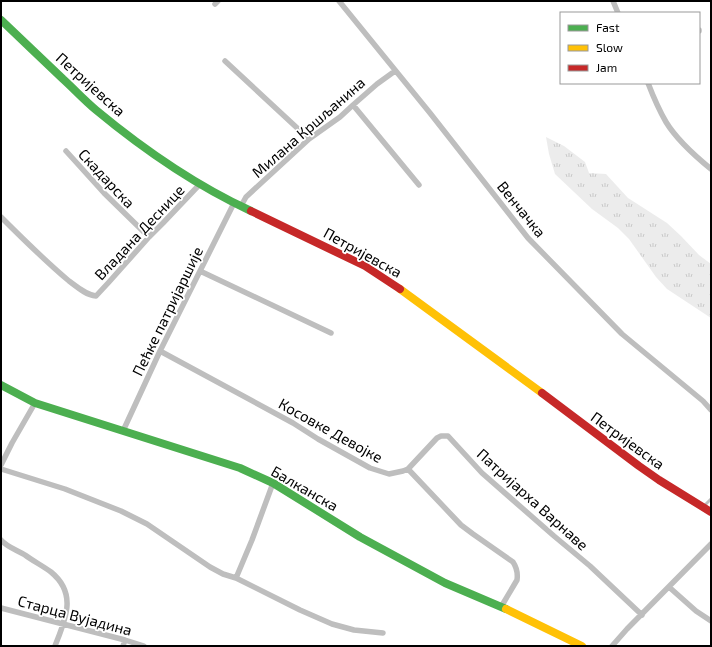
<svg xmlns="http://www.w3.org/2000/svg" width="712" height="647" font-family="'Exo 2',sans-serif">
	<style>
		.grass { fill: url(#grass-tufts) }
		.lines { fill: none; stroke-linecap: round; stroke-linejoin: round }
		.lane { stroke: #bebebe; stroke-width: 3 }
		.street { stroke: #bebebe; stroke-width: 5.5 }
		.fast { stroke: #4caf50; stroke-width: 8 }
		.slow { stroke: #ffc107; stroke-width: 8 }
		.jam { stroke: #c62828; stroke-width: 8 }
		.labels { text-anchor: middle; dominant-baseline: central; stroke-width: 3.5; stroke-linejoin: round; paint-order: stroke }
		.street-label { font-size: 15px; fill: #000; stroke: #fff }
	</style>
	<defs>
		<pattern id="grass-tufts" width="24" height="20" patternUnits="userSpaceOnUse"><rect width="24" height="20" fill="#ececec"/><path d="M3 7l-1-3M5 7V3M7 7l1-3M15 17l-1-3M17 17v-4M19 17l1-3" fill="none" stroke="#c9c9c9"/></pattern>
	</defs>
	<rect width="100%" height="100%" fill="#fff"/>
	<path class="grass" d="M546 137 564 146 585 162 589 173 606 174 628 198 667 223 681 236 699 255 711 264V318L667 289 656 277 629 239 618 228 592 209 555 174 549 154Z"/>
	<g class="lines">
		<path class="lane" d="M704 506 711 499"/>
		<path class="street" d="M339 1 430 113 528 238 622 334 703 401 711 410
			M613 1 618 13
			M215 4 218 1
			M699 31V30
			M225 61 309 139
			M648 83C653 96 659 110 666 122 677 140 695 156 711 169
			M353 105 419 185
			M66 151 104 193 149 237
			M241 206 246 197 309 139 340 117 353 105 377 84 395 71
			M1 217C23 239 45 261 69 281 77 287 86 295 96 296L109 282 149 237 163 223 200 184
			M200 271 331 333
			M160 351 293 423 318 439 370 468 389 474 403 471 408 469 461 525 473 534 513 562C517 568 518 573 517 580L501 607
			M123 431 160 351 234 203
			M1 465 12 443 35 403
			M1 469 65 489 121 511 147 524 210 567 223 574 236 578 300 610 332 624 354 630 383 633
			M408 469 437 438 441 436H448L482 473 554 536 590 566 642 615
			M1 540C7 547 17 550 25 555 33 561 43 566 51 572 78 594 65 620 55 646
			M236 578 252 540 273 483
			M669 587 696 611 711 621
			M1 608 125 640 144 646
			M123 646 125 640
			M612 646 627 629 711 544"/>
		<path class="fast" d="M1 20C22 40 42 59 63 79 74 89 84 100 96 110 143 149 195 185 251 211
			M1 385 35 403 240 468 273 483 360 537 445 583 506 609"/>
		<path class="slow" d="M400 289 542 393
			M506 609 582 646"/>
		<path class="jam" d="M251 211 365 266 400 289
			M542 393 639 466 659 480 711 512"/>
	</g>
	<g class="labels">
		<g class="street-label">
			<text transform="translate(91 84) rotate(42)">Петријевска</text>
			<text transform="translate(308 127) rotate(-41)">Милана Кршљанина</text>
			<text transform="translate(107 178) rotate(47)">Скадарска</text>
			<text transform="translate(522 209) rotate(51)">Венчачка</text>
			<text transform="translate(139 232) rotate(-47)">Владана Деснице</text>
			<text transform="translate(363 252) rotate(29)">Петријевска</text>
			<text transform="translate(167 311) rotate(-64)">Пећке патријаршије</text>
			<text transform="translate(331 430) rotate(29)">Косовке Девојке</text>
			<text transform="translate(628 440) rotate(36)">Петријевска</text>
			<text transform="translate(305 488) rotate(30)">Балканска</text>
			<text transform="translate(533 499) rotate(42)">Патријарха Варнаве</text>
			<text transform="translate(75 615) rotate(15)">Старца Вујадина</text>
		</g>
	</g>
	<rect width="712" height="647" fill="none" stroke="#000000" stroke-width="4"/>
	<rect x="560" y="12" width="140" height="72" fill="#ffffff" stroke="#999999"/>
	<rect x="568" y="25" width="20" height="6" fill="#4caf50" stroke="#999999"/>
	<text x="596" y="32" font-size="12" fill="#000000">Fast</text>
	<rect x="568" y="45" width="20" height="6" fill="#ffc107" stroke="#999999"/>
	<text x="596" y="52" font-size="12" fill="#000000">Slow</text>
	<rect x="568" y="65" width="20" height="6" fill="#c62828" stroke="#999999"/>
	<text x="596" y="72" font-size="12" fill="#000000">Jam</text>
</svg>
